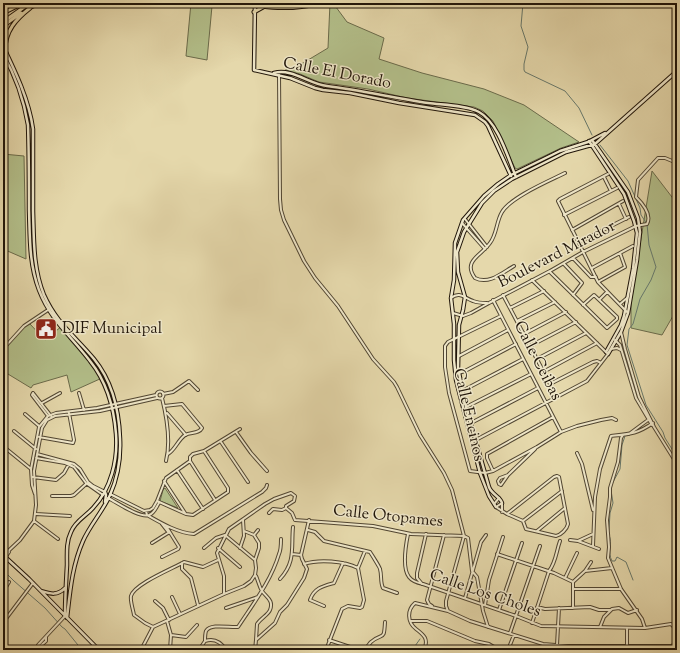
<svg xmlns="http://www.w3.org/2000/svg" width="680" height="653" font-family="'Sorts Mill Goudy',serif">
	<style>
		.green { fill: #b3bf8a; stroke: #6a6a4a }
		.lines { fill: none; stroke-linecap: round; stroke-linejoin: round }
		.stream { stroke: #67776a; stroke-width: 1 }
		.street-casing { stroke: #514632; stroke-width: 4 }
		.secondary-casing { stroke: #201509; stroke-width: 4.5 }
		.primary-casing { stroke: #201509; stroke-width: 5 }
		.street { stroke: #eee6c8; stroke-width: 2 }
		.secondary { stroke: #eee6c8; stroke-width: 2.5 }
		.primary { stroke: #e5d8ab; stroke-width: 3 }
		.labels { text-anchor: middle; dominant-baseline: central; stroke-width: 3; stroke-linejoin: round; paint-order: stroke }
		.street-label { font-size: 16px; fill: #201509; stroke: #eee6c8 }
		.poi-label { font-size: 16px; fill: #201509; stroke: #eee6c8; text-anchor: start }
	</style>
	<rect width="100%" height="100%" fill="#e5d8ab"/>
	<filter id="stains"><feTurbulence type="fractalNoise" baseFrequency=".005" numOctaves="4"/><feColorMatrix values="0 0 0 0 .2 0 0 0 0 .09 0 0 0 0 .02 0 0 0 .5 -.17"/></filter>
	<radialGradient id="worn" r=".72"><stop offset=".6" stop-color="#630" stop-opacity="0"/><stop offset="1" stop-color="#630" stop-opacity=".3"/></radialGradient>
	<path class="green" d="M191 3 212 6 207 60 186 56Z
		M330 3H333L347 22 384 38 379 59 422 73 484 89 524 105 579 142 561 148 517 169 515 168 493 121 483 111 474 107 407 98 368 89 319 82 300 74 286 70V69H293L328 48Z
		M3 154 24 156 26 259 3 249Z
		M652 171 675 201 677 208V309L662 335 631 328V300Z
		M30 324 45 340 62 326 92 361 102 378 71 392 67 375 33 385 31 388 3 371V351L25 326Z
		M165 488 178 508 160 501 163 490Z"/>
	<g class="lines">
		<path class="stream" d="M523 3 521 26 528 47 524 64V70L525 72 565 91 579 108 592 135
			M600 145 628 181 640 208 641 215 647 224 649 245 656 267 651 280 640 299 633 324 629 329 627 345 646 405 663 432 665 438 677 457
			M612 484 620 469 622 445 625 436
			M609 530 610 513 613 503 611 490
			M609 535C613 544 607 552 612 561H615L617 557 626 562 633 580
			M3 570 14 581 45 608 62 627 65 629 82 650
			M396 650 415 646 420 639"/>
		<g class="street-casing">
			<path id="street" d="M279 75 280 199 281 210 284 220 304 261 315 278 338 306 373 359 394 382 397 387 420 435 444 473 452 490 464 536 468 538 472 571 477 577 483 611 488 627
				M608 174 560 199 558 201 598 282 628 313
				M604 177 611 191
				M619 204 626 219
				M564 215 617 188
				M465 219 487 247
				M462 223 485 249
				M572 230 623 201
				M579 242 629 217
				M573 258 591 277H596
				M564 264 582 283 573 295
				M514 266C502 273 489 285 475 278 462 261 482 255 490 243 497 234 496 222 502 212 511 197 549 181 565 173
				M592 268 633 246
				M550 272 607 328 617 319V317L594 295 583 305
				M598 282 625 267 620 253
				M503 295 550 384 593 362 597 361 601 363
				M451 298C460 291 464 298 473 301 478 303 483 303 487 303
				M600 299 607 292
				M493 300 561 432
				M620 304 627 298
				M510 308 544 291
				M453 313 463 316 471 313 489 303 550 271 583 252 636 226 647 224C652 215 642 203 636 197L638 180 658 158H665L677 163
				M501 316 448 342 445 346V367L449 393 470 471 485 473 493 471 537 447 561 432 577 426 601 420 612 418 616 420
				M517 321 555 302
				M621 332 625 349 639 397 654 427 677 464
				M524 334 566 312
				M615 340 620 345 636 398 652 425
				M530 346 576 322
				M3 349 24 326 48 310
				M611 349 617 348 621 350
				M459 356 508 330
				M537 359 586 333
				M543 372 597 343
				M455 374 465 371 516 344
				M462 391 523 359
				M156.5 395a3.5 3.5 0 1 1 7 0a3.5 3.5 0 1 1-7 0Z
				M33 393 32 395 48 416
				M33 393 51 416
				M79 393 84 410
				M163 394 173 392 189 381 198 390
				M162 398C167 418 171 441 166 461
				M42 403 60 393
				M164 406 182 404 202 428C199 434 191 432 185 435 178 440 175 450 168 454
				M466 407 531 374
				M167 413 186 435
				M25 414 39 426
				M471 423 538 388
				M14 431 36 449
				M236 432 251 453 267 471
				M629 434 648 420
				M623 435 621 438 618 462 610 488V497L607 520 609 547 608 558 621 589 642 619 645 628
				M39 437 73 443 74 440 69 413
				M221 442 248 482
				M472 442 587 381 608 354 532 280
				M4 447 31 469
				M577 453 582 464 593 510
				M37 454 74 464 80 469 88 482 93 486 105 492
				M36 458 65 463 74 467 86 483 103 495
				M190 461 215 500
				M177 470 203 509
				M493 471 487 458V454L553 417
				M508 475 500 478 498 481 499 484 501 485 508 475 535 449
				M33 477 56 480 64 473 69 464
				M164 481 185 513
				M35 494 32 485 31 469 39 427 48 416 56 413 97 408 156 395
				M110 494 144 511 150 510 153 508 157 501 166 478 190 461V457L193 454 204 451 240 429
				M52 496H71L74 495 86 484
				M108 498C118 503 139 518 149 515 155 513 156 507 159 503
				M157 501 186 514 193 515 228 492V488L204 451
				M502 503 496 507 507 514 523 521 526 529 556 536C561 535 567 529 568 524L559 477 557 476 554 477 507 514
				M502 503V512
				M494 504 499 498
				M286 508 292 513 295 520 373 526 411 534 464 536
				M146 511 147 515C161 523 178 533 194 534L262 492 266 488 267 485
				M36 514 70 516
				M34 521 58 539
				M523 521 562 491
				M162 524 169 533
				M308 530 315 532 324 541 370 552C372 555 380 568 380 569 382 576 380 582 383 588L397 593
				M537 531 565 508
				M408 534C406 544 402 568 409 577 412 581 418 583 423 584L516 616 541 626 645 628 671 624 677 630
				M254 535 258 530
				M570 540 578 541 599 549
				M578 541 593 534
				M152 543 168 533
				M593 546 595 497 600 469 611 436C630 434 637 434 653 423
				M204 548 216 538 225 535 255 560
				M218 548 240 567
				M240 548 244 536 243 520
				M292 554 301 555
				M497 554 554 573 573 582
				M4 555 20 540 34 521 36 505 34 471 42 428 47 420 55 416 100 411 157 398
				M162 557 178 549 179 547 166 526
				M3 561 9 552
				M182 563V569L191 578 198 605
				M304 564C319 559 344 561 358 568L364 600 362 607 360 608 348 606 342 609 326 650
				M358 568 365 551
				M585 571 612 568
				M256 576C258 580 259 586 262 591 266 597 274 600 270 610 268 615 261 618 257 624L256 640
				M565 578 577 553
				M280 579C296 562 291 547 293 527
				M573 582 585 571 591 562
				M573 582V608
				M422 584 417 578V573L426 534
				M573 589H621
				M3 592 9 582
				M224 594V576L217 553 229 529 265 504 274 499 291 493 295 496 294 501 286 506V508L282 510 273 509 269 513
				M172 597 180 614
				M465 598 481 542 486 535
				M155 601 163 608 169 620
				M485 605 489 580 503 537
				M324 606 310 600C314 588 323 586 334 583L343 563
				M432 606 429 604 427 600 444 535
				M537 607 545 609 590 607 599 610H610
				M226 608 258 597
				M499 610 522 543
				M448 611 446 606V601L464 536
				M5 620 33 583
				M167 621 171 635 170 650
				M410 621H427L475 641 489 644 499 650
				M532 623 549 571C556 562 556 552 560 541
				M153 627 145 623 134 615C133 609 130 601 131 596 134 584 174 568 184 562L203 567 218 560
				M600 627 604 617 612 609 619 608 628 613 637 610
				M510 633 540 546
				M171 635 186 637 197 625
				M329 640 359 650
				M205 641C205 638 205 634 206 631 211 623 230 628 238 627 253 604 271 581 279 554 281 550 281 544 281 539
				M557 645 559 608
				M627 645V628
				M36 650 38 645 65 616
				M36 650 46 641V637
				M141 650 153 627 224 594 244 586 251 581 255 575 256 568 255 560 259 548V543L254 535 244 531
				M199 650 205 641C214 638 221 642 226 650
				M255 650 256 640 275 623 280 612 287 605 304 578 307 569 302 559 301 555 309 520
				M365 650C367 647 369 644 371 642 383 632 384 642 385 622
				M424 650C429 639 424 635 416 629 407 622 407 610 415 603L448 611 470 621 543 644 568 646H671
				M508 650 514 635
				M669 650 677 640"/>
		</g>
		<g class="secondary-casing">
			<path id="secondary" d="M255 3 254 70 290 78 315 88 323 90 350 93 399 103 475 115 485 122 488 126 511 176
				M3 46C16 73 29 100 33 129 33 157 33 184 33 211 34 240 33 268 44 295 57 324 75 336 94 359 112 381 119 411 120 438 121 457 118 477 110 495 103 511 90 525 83 541 72 566 70 592 67 618
				M3 54C15 75 24 101 28 125 29 153 29 181 29 210 30 238 29 264 39 290 51 321 71 336 90 361 107 382 114 408 116 434 118 460 111 489 93 508 86 516 75 521 71 532 66 542 67 554 67 565 66 582 65 599 65 616
				M274 73C292 68 309 84 327 86 361 90 394 98 428 103 443 105 466 105 479 112 498 122 508 158 516 177
				M592 140 628 192 638 218 640 232 637 260 628 313 621 332 608 354
				M589 141 624 194 634 221 637 233 633 269 624 316 621 325 606 352
				M105 492 106 495 105 502
				M502 503C500 496 492 495 489 487L466 407 458 368 459 325 463 310 465 297 458 272 457 252 464 232 482 203 494 191 512 179 566 152 595 144 677 71
				M496 507 489 496 480 473 456 380 454 360V324L451 298 454 280 455 243 463 220 484 196 498 184 511 175 560 151 588 142 605 133
				M3 555 29 579 99 650
				M41 591C51 594 57 596 65 588"/>
		</g>
		<g class="primary-casing">
			<path id="primary" d="M237 3C264 7 291 11 318 3
				M272 3 285 5 305 3
				M29 8 39 3
				M254 12 263 7
				M3 13 23 3
				M3 22 30 3
				M3 26 21 13
				M5 50C5 31 16 19 30 8
				M3 58 6 53"/>
		</g>
		<use href="#street" class="street"/>
		<use href="#secondary" class="secondary"/>
		<use href="#primary" class="primary"/>
	</g>
	<defs>
		<g id="civic-square" transform="scale(1.15)"><rect x="-9" y="-9" width="18" height="18" rx="4" fill="#8f2418" stroke="#eee6c8"/><path d="M-.6-6.5H3V-4.5H.6V-3L4-1V1h2V6H-6V1h2V-1L-.6-3ZM-1.2 2.5V6h2.4V2.5Z" fill="#fff"/></g>
	</defs>
	<g fill-rule="evenodd">
		<use href="#civic-square" x="46" y="329"/>
	</g>
	<g class="labels">
		<g class="street-label">
			<text transform="translate(337 74) rotate(11)">Calle El Dorado</text>
			<text transform="translate(557 255) rotate(-27)">Boulevard Mirador</text>
			<text transform="translate(537 361) rotate(63)">Calle Ceibas</text>
			<text transform="translate(468 415) rotate(77)">Calle Encinos</text>
			<text transform="translate(388 517) rotate(6)">Calle Otopames</text>
			<text transform="translate(485 594) rotate(19)">Calle Los Choles</text>
		</g>
		<g class="poi-label">
			<text x="62" y="329">DIF Municipal</text>
		</g>
	</g>
	<rect width="680" height="653" fill="none" stroke="#e5d8ab" stroke-width="16"/>
	<rect x="4" y="4" width="672" height="645" fill="none" stroke="#201509" stroke-width="2"/>
	<rect x="8" y="8" width="664" height="637" fill="none" stroke="#201509"/>
	<rect width="100%" height="100%" filter="url(#stains)"/>
	<rect width="100%" height="100%" fill="url(#worn)"/>
</svg>
